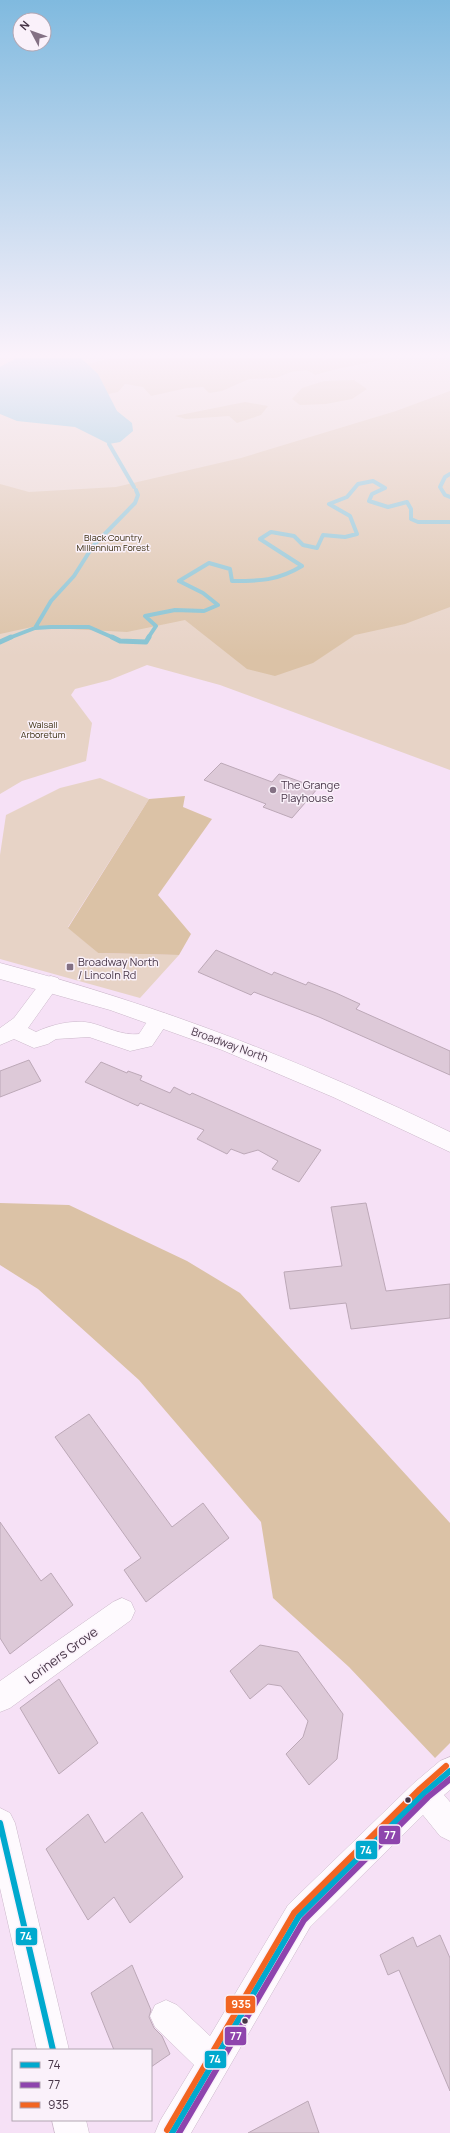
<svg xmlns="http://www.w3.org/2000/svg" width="450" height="2133" font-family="Manrope,sans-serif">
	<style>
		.green { fill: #e7d3c6 }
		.forest { fill: #dbc2a6 }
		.water { fill: #84c2d1 }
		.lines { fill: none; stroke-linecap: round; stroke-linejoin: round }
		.stream-far1 { stroke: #84c2d1; stroke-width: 4 }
		.stream { stroke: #84c2d1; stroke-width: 5 }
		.building { fill: #ddc9d8; stroke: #bca8b7 }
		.minor-casing { stroke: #cbb8ca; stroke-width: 1 }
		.highway-casing { stroke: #cbb8ca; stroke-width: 1 }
		.minor { fill: #fefafe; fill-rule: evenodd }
		.highway { fill: #fefafe; fill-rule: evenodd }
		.bus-1-casing { stroke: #faf1fa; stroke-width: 9 }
		.bus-2-casing { stroke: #faf1fa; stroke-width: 9 }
		.bus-3-casing { stroke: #faf1fa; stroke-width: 9 }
		.bus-1 { stroke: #00a9ce; stroke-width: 6 }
		.bus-2 { stroke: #8e44ad; stroke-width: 6 }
		.bus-3 { stroke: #f26522; stroke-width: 6 }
		.poi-dot { fill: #847184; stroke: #faf1fa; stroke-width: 1.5 }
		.bus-dot { fill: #473547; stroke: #faf1fa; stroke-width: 1.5 }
		.labels { text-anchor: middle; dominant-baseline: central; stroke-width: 3; stroke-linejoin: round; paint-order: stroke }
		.far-park-label { font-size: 9px; fill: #392d0e; stroke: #faf1fa }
		.poi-label { font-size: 11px; fill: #473547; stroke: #faf1fa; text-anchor: start }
		.street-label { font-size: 11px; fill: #473547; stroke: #faf1fa }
		.near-street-label { font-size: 13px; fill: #473547; stroke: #faf1fa }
		.line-badge { stroke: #faf1fa; stroke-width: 1.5 }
		.badge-label { font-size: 11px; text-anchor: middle; font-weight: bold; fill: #fff }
	</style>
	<rect width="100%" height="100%" fill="#f6e1f6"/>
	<path class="green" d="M0 358H450V770L220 685 147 665 110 680 75 689 71 695 92 723 86 761 22 781 0 794Z
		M100 778 149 799 68 927 98 953 179 955 140 998 0 959V855L6 815 60 788Z"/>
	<path class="forest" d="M172 358H322L325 360 330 358H387C363 365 339 367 315 375L307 370 291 372 276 378 249 379 222 391 209 393 203 387 187 388 151 396 143 387 125 384 118 392 108 394 88 364 108 359Z
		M354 380 367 389 352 399 326 404 300 405 292 399 302 388 324 381Z
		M450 391V607L405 624 355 635 313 663 275 676 247 669 185 620 127 632 32 627 0 634V484L29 492 116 487 241 458 396 411Z
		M245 402 268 406 261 415 237 423 229 416 186 419 175 416Z
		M185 796 183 807 212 819 158 895 191 934 179 955 98 953 68 928 149 799Z
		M0 1203 69 1205 187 1261 240 1293 450 1523V1743L435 1758 349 1667 273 1598 261 1522 139 1380 38 1289 0 1265Z"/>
	<path class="water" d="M16 358H81L98 374 117 411 132 423 133 431 120 442 109 444 75 427 17 421 0 414V367Z"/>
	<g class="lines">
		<path class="stream-far1" d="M109 444 134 487
			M450 474 445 477 440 487 445 495 450 497
			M35 628 51 601 74 576 93 546 135 503 138 495 136 490
			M9 638 35 628 51 627H89L114 638
			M148 638 156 626 145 616 175 610 204 611 218 605 203 593 179 581 209 563 230 569 232 581C260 581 277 581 302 566L260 539 271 532 294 536 303 545 317 548 323 535 345 537 357 534 350 516 329 504 347 497 358 484 373 481 385 488 372 494 369 501 388 507 407 502 411 509V519L418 522H450"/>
		<path class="stream" d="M112 637 120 641 146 642 149 637
			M0 642 11 637"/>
	</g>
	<path class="building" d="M221 763 272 782 279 774 318 788 292 818 263 807 266 804 204 780Z
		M216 950 272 975 274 972 306 985 308 982 336 993 360 1004 356 1009 450 1051V1075L319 1017 254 992 251 995 198 972Z
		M29 1060 41 1081 0 1097V1071Z
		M101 1062 127 1073 128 1071 142 1076 140 1080 170 1093 174 1087 190 1095 192 1093 321 1150 299 1182 272 1169 278 1161 258 1150 244 1154 231 1149 227 1154 197 1139 204 1130 140 1103 138 1106 85 1082Z
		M366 1203 386 1291 450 1284V1318L351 1329 346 1303 290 1309 284 1272 342 1266 331 1207Z
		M89 1414 172 1527 203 1503 229 1538 146 1602 124 1570 141 1558 55 1437Z
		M0 1522 41 1581 51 1573 73 1605 10 1654 0 1638Z
		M260 1645 298 1652 343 1714 337 1759 309 1785 286 1754 303 1737 308 1721 281 1686 268 1684 250 1699 230 1671Z
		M59 1679 98 1743 59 1774 20 1708Z
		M142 1812 183 1877 130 1923 114 1897 88 1920 46 1849 88 1814 105 1843Z
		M440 1935 450 1958V2091L399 1970 388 1975 380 1955 413 1937 417 1947Z
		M132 1965 151 2010 149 2017 154 2028 162 2036 170 2054 151 2067V2050H114L91 1993Z
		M308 2101 319 2133H248Z"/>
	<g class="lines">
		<g class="minor-casing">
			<path id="minor" d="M51 976 58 978 60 983 28 1028 36 1032C50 1025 74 1019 91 1023 107 1027 122 1036 139 1034 147 1023 152 1009 167 1014L170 1019 152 1046 130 1051 89 1037 56 1039 48 1044 34 1048 14 1039 0 1045V1028L14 1018 44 978Z
				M122 1598 131 1602 135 1611 131 1620 10 1708 0 1712V1681L113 1602Z
				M450 1757V1790L444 1795 450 1802V1841L440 1836 423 1815 310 1927 191 2133H155L160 2121 194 2065 155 2027 150 2016 155 2005 166 2000 177 2005 210 2036 288 1905 414 1783 440 1761Z
				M0 1808 10 1813 15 1823 69 2050H37L0 1888Z
				M52 2120H86L89 2133H55Z"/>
		</g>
		<g class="highway-casing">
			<path id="highway" d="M0 963C160 1005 302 1061 450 1132V1152L333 1097 222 1050 110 1010 0 979Z"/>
		</g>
		<use href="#minor" class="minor"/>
		<use href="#highway" class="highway"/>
		<g class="bus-1-casing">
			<path id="bus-1" d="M0 1823 53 2050
				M172 2133 299 1916 424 1793 450 1771"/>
		</g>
		<g class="bus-2-casing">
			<path id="bus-2" d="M179 2133 304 1920 428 1797 450 1779"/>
		</g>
		<g class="bus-3-casing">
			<path id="bus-3" d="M167 2130 294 1913 420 1789 446 1766"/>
		</g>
		<use href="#bus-1" class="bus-1"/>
		<use href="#bus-2" class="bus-2"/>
		<use href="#bus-3" class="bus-3"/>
	</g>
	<linearGradient id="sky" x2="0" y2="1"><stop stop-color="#80badf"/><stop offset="0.54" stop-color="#fbf2fb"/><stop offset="1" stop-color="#fbf2fb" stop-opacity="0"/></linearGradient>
	<rect width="450" height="657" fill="url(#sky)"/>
	<g class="poi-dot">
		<circle cx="273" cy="790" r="4"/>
		<rect x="66" y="963" width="8" height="8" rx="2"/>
	</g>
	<g class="bus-dot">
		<circle cx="408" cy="1800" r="3.5"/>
		<circle cx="245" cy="2021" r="3.5"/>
	</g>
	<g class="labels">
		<g class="far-park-label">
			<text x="113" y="537">Black Country<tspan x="113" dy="10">Millennium Forest</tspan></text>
			<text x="43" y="724">Walsall<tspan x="43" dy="10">Arboretum</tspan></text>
		</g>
		<g class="poi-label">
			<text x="281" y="784">The Grange<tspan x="281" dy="13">Playhouse</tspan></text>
			<text x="78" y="961">Broadway North<tspan x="78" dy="13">/ Lincoln Rd</tspan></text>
		</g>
		<g class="street-label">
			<text transform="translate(230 1044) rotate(20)">Broadway North</text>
		</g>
		<g class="near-street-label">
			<text transform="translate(61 1655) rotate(-36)">Loriners Grove</text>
		</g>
	</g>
	<g class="line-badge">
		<rect x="378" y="1825" width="23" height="20" rx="4" fill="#8e44ad"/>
		<rect x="355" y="1840" width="23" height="20" rx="4" fill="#00a9ce"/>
		<rect x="15" y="1927" width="23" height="19" rx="4" fill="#00a9ce"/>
		<rect x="225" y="1995" width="31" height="19" rx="4" fill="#f26522"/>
		<rect x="224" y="2026" width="23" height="20" rx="4" fill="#8e44ad"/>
		<rect x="204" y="2050" width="23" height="19" rx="4" fill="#00a9ce"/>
	</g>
	<g class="badge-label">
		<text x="390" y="1839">77</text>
		<text x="366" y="1854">74</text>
		<text x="26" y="1940">74</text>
		<text x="241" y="2008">935</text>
		<text x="236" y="2040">77</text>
		<text x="215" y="2063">74</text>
	</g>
	<rect x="12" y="2049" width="140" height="72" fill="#faf1fa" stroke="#b2a6b2"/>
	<rect x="20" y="2062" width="20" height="6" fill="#00a9ce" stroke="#b2a6b2"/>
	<text x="48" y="2069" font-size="12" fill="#473547">74</text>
	<rect x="20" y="2082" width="20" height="6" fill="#8e44ad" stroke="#b2a6b2"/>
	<text x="48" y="2089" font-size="12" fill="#473547">77</text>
	<rect x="20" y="2102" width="20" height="6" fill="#f26522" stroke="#b2a6b2"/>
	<text x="48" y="2109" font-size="12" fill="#473547">935</text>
	<g transform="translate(32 32) rotate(311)"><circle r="19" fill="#faf1fa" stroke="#b2a6b2"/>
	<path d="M0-3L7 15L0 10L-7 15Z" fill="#847184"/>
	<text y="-6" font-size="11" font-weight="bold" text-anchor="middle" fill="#473547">N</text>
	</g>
</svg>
